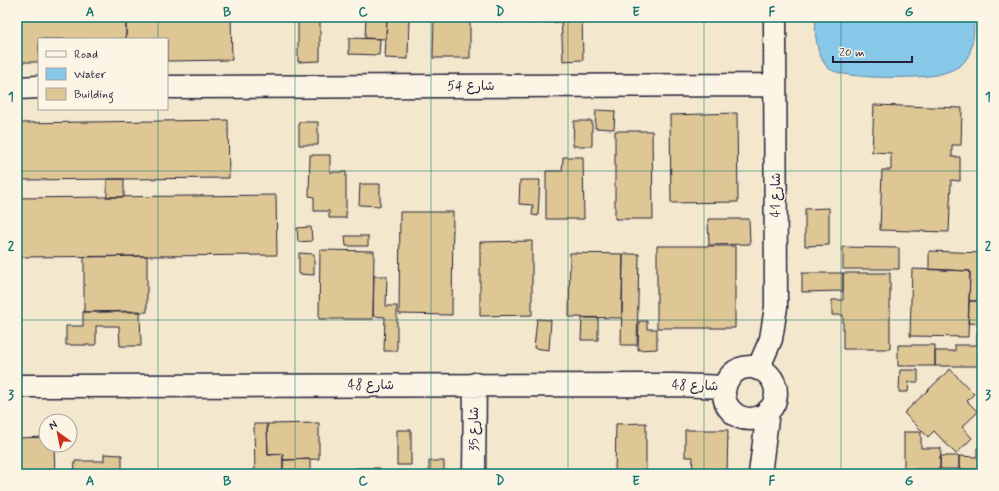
<svg xmlns="http://www.w3.org/2000/svg" width="999" height="491" font-family="Mynerve,'Playpen Sans Arabic',sans-serif">
	<style>
		.water { fill: #87c7e8; stroke: #5f85a3 }
		.building { fill: #dfc695; stroke: #22223b }
		.lines { fill: none; stroke-linecap: round; stroke-linejoin: round }
		.street-casing { stroke: #22223b; stroke-width: 25 }
		.street { stroke: #fcf5e5; stroke-width: 22 }
		.grid { fill: none; stroke: #0f766e; stroke-width: 1; stroke-opacity: 0.55 }
		.labels { text-anchor: middle; dominant-baseline: central; stroke-width: 3; stroke-linejoin: round; paint-order: stroke }
		.street-label { font-size: 13px; fill: #22223b; stroke: #fcf5e5 }
		.neatline { fill: none; stroke: #0f766e; stroke-width: 1.5 }
		.grid-label { font-size: 13px; text-anchor: middle; font-weight: bold; fill: #0f766e }
	</style>
	<rect width="100%" height="100%" fill="#f3e7cd"/>
	<filter id="ink" filterUnits="userSpaceOnUse"><feTurbulence type="fractalNoise" baseFrequency=".025" numOctaves="2"/><feDisplacementMap in="SourceGraphic" scale="8" xChannelSelector="R" yChannelSelector="G"/><feConvolveMatrix kernelMatrix="1 2 1 2 8 2 1 2 1" color-interpolation-filters="sRGB"/></filter>
	<g filter="url(#ink)">
		<path class="water" d="M816 17H974C974 30 974 50 965 61 958 70 940 75 929 76 910 78 839 80 827 67 816 54 814 32 816 17Z"/>
		<path class="building" d="M17 17H126V39H39V62H17Z
			M126 17H231L232 60 167 61V39H126Z
			M298 17H320V61L298 62Z
			M366 17H387L386 39 365 38Z
			M387 17H409L408 59 385 58Z
			M434 17H470V58H433Z
			M527 17H561V22L528 23Z
			M561 17H582L583 60 563 61Z
			M668 17H721V20H668Z
			M349 38 380 39 379 55 349 54Z
			M874 105 962 108 961 145H952V157H960V181L951 180 949 232 880 230 882 170H891V153L872 152Z
			M596 110 615 111 614 129 595 128Z
			M737 113 738 202 671 203 670 115Z
			M228 120 229 178 17 180V123Z
			M574 121H592V146H573Z
			M299 122H318V145H299Z
			M615 131H652L653 219H615Z
			M310 155H330V172H346V218H329V211H314V197L309 196Z
			M563 157H583L584 219H546V171H562Z
			M107 179H124V197H107Z
			M520 180H540L538 216 532 215 533 205 519 204Z
			M360 184H380V206L359 205Z
			M276 195 277 255 17 257V198Z
			M829 208V245L805 246V209Z
			M400 212H453L452 315 399 314Z
			M708 219H749L750 244 709 245Z
			M311 227 312 241 298 242 297 228Z
			M345 236H368V246H346Z
			M532 241V315L480 316V242Z
			M657 246H735V328H657Z
			M843 247 899 248V269H843Z
			M320 250 374 251 373 319H319Z
			M929 251 982 253V301H969L970 271 929 269Z
			M299 253 314 254V275L299 274Z
			M570 253 623 254 622 318 569 317Z
			M623 254H639L637 345H621Z
			M147 256V312H84V257Z
			M912 269 970 271 968 337 910 336Z
			M802 273H843V291L802 292Z
			M843 273H890V349H843V315H832V300H843Z
			M374 276H387L386 306H397V351H384L385 317 373 316Z
			M969 301H982V324L968 323Z
			M140 311 141 346H120L119 326H96V345H66V326H83V312Z
			M582 318H598V340H581Z
			M537 319 551 320 549 350 534 348Z
			M639 321H647V329H657V349L638 350Z
			M977 333H982V366H935V351H955V345H977Z
			M898 345H935V366H898Z
			M950 369 974 394 967 401 978 412 962 427 972 438 956 454 934 431 928 437 904 413Z
			M900 370H918V382H909L908 392H899Z
			M319 423V459L283 460V454L268 455 267 424Z
			M646 423V474H615L616 424Z
			M254 424H267L268 455 283 454V474H255Z
			M397 430H411V465H397Z
			M685 430H728L727 474H692L693 457H685Z
			M904 432H921V448H941L940 469H904Z
			M46 437V445H54L55 474H17V438Z
			M977 448H982V469H959V456L977 457Z
			M104 454 122 455V474H74L75 461H104Z
			M940 456H959V469H940Z
			M310 459V474H283V460Z
			M429 461H444V474H429Z
			M356 468H380V474H356Z
			M391 472H410V474H391Z
			M801 473 839 474H801Z"/>
		<g class="lines">
			<g class="street-casing">
				<path id="street" d="M167 87 775 85
					M17 88 39 87
					M724 393a26 26 0 1 1 52 0a26 26 0 1 1-52 0Z
					M758 369 771 339 776 307 775 17
					M17 386 676 385 725 387
					M474 474 475 384
					M760 474 768 411"/>
			</g>
			<use href="#street" class="street"/>
		</g>
	</g>
	<path class="grid" d="M158 17V39M295 17V474M431 17V474M568 17V474M704 17V474M841 17V474M158 109V474M17 171H982M17 320H982"/>
	<g class="labels">
		<g class="street-label">
			<text x="471" y="86">شارع 54</text>
			<text transform="translate(776 195) rotate(-90)">شارع 41</text>
			<text x="371" y="385">شارع 48</text>
			<text transform="translate(695 386) rotate(2)">شارع 48</text>
			<text transform="translate(474 429) rotate(-90)">شارع 35</text>
		</g>
	</g>
	<rect width="999" height="491" fill="none" stroke="#fcf5e5" stroke-width="44"/>
	<rect x="38" y="38" width="130" height="72" fill="#fcf5e5" stroke="#a5a1a1"/>
	<rect x="46" y="51" width="20" height="6" fill="#fcf5e5" stroke="#a5a1a1"/>
	<text x="74" y="58" font-size="12" fill="#22223b">Road</text>
	<rect x="46" y="68" width="20" height="12" fill="#87c7e8" stroke="#a5a1a1"/>
	<text x="74" y="78" font-size="12" fill="#22223b">Water</text>
	<rect x="46" y="88" width="20" height="12" fill="#dfc695" stroke="#a5a1a1"/>
	<text x="74" y="98" font-size="12" fill="#22223b">Building</text>
	<g transform="translate(58 433) rotate(327)"><circle r="19" fill="#fcf5e5" stroke="#a5a1a1"/>
	<path d="M0-3L7 15L0 10L-7 15Z" fill="#c8321e"/>
	<text y="-6" font-size="11" font-weight="bold" text-anchor="middle" fill="#22223b">N</text>
	</g>
	<path d="M833 56v6h79v-6" fill="none" stroke="#22223b" stroke-width="2"/>
	<text x="839" y="56" font-size="12" fill="#22223b" stroke="#fcf5e5" stroke-width="3" paint-order="stroke">20 m</text>
	<rect x="22" y="22" width="955" height="447" class="neatline"/>
	<g class="grid-label">
		<text x="90" y="16">A</text>
		<text x="227" y="16">B</text>
		<text x="363" y="16">C</text>
		<text x="500" y="16">D</text>
		<text x="636" y="16">E</text>
		<text x="772" y="16">F</text>
		<text x="909" y="16">G</text>
		<text x="11" y="101">1</text>
		<text x="988" y="101">1</text>
		<text x="11" y="250">2</text>
		<text x="988" y="250">2</text>
		<text x="11" y="399">3</text>
		<text x="988" y="399">3</text>
		<text x="90" y="485">A</text>
		<text x="227" y="485">B</text>
		<text x="363" y="485">C</text>
		<text x="500" y="485">D</text>
		<text x="636" y="485">E</text>
		<text x="772" y="485">F</text>
		<text x="909" y="485">G</text>
	</g>
</svg>
